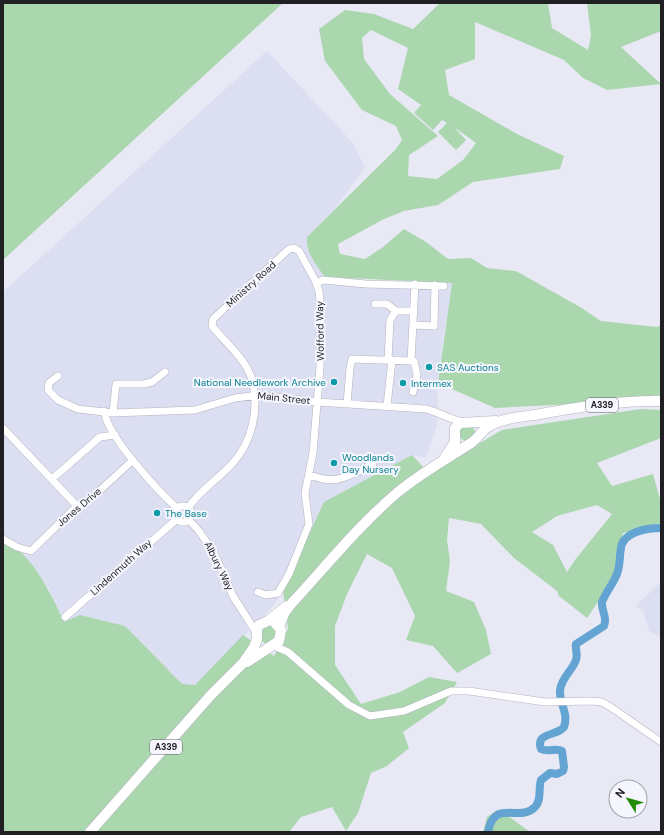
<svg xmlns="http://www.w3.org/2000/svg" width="664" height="835" font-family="'DM Sans',sans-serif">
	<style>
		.built { fill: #dcdef1 }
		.green { fill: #aad7ae; fill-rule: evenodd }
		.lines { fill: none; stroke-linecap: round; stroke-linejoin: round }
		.river { stroke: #63a4d2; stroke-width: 8 }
		.minor-casing { stroke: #b3b3bf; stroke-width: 8 }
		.highway-casing { stroke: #b3b3bf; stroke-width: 11 }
		.minor { stroke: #fff; stroke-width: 7 }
		.highway { stroke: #fff; stroke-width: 10 }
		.culture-dot { fill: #0f9aa8; stroke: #f6f6fe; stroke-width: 1.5 }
		.labels { text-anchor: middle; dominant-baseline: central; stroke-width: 4; stroke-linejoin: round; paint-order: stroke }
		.shield { fill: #f6f6fe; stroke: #606065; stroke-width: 1 }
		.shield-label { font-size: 9px; font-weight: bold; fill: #202024 }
		.street-label { font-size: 10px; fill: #202024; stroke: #f6f6fe }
		.culture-label { font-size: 10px; fill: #0d838f; stroke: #f6f6fe; text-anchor: start }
	</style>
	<rect width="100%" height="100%" fill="#e8e9f5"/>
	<path class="built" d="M267 51 352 142 365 167 333 211 307 237 312 258 318 268 325 277 357 279 366 284 452 283 442 347 438 383 437 425 426 458 412 455 283 591 271 609 195 685 182 684 64 622 48 587 14 545 3 539V292Z
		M661 582V637L649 631 643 610 636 606Z"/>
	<path class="green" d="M3 3H283L3 260Z
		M440 3H548L552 28 588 50 591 35 587 3H661V31L621 47 661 84 607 90 583 78 564 60 475 22V59L445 70 449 95 517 134 564 156 560 169 473 182 438 205 404 211 384 219 338 244 340 254 365 259 383 247 404 229 426 242 448 259 471 258 487 268 516 271 580 307 601 321 657 327 661 325V395L575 404 495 408 438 383 452 283 325 277C316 265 306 253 307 237L396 149 402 140 396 126 362 110 325 61 319 29 345 10 374 14 413 29ZM371 30 408 48 398 89 421 105 414 113 433 130 442 120 447 123 438 132 456 150 466 140 454 127 476 143 463 160 437 179 408 176 409 155 438 136 390 94 364 59 362 38Z
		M641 409 661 410V438L597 463 612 486 653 474 661 503V523L623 533 617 574 587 618 559 596 557 591 514 558 481 524 449 518 447 540 450 561 446 591 474 602 486 630 491 654 457 673 433 646 406 640 415 616 392 568 367 554 347 594 335 626V665L361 704 400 692 429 677 457 682 445 703 403 732 409 748 387 766 371 773 358 813 346 831 332 807 301 817 289 832H3V539C32 554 51 593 64 622L80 615 125 626 182 684 195 685 243 635 274 656 288 629 283 591 324 502 412 455 429 473 502 430ZM597 505 612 514 575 560 567 572 553 545 532 532 557 516Z
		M459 433a8 8 0 1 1 16 0a8 8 0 1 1-16 0Z
		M267 624 275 627 278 637 266 644 260 640 259 630Z
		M497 810 501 811 530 832H483L487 817Z"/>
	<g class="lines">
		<path class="river" d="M488 832C494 798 520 823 535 807 542 800 538 789 541 780L550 773 557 774 563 771 564 767 562 751C555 747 549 753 541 749 535 732 558 736 564 727 569 713 559 704 560 690 562 677 572 671 576 660 578 654 575 649 576 644L604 626C608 617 601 611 602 602 606 592 613 584 617 574 621 564 619 552 622 544 627 531 649 528 661 528"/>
		<g class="minor-casing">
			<path id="minor" d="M316 283 323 280 366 284 444 286
				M375 304H387L396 311
				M413 325 434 326 435 285
				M388 360 390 320 396 311H413
				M411 361H414L417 375 413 392
				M58 376 49 383 48 390 58 400 78 409 113 413 195 410 235 398 259 395 317 402 426 409C439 412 450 420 464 422
				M347 404 350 368 352 359 411 361 415 284
				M387 406 392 360
				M104 411C108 437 157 490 177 508
				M113 413 116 384H144L152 382 165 372
				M3 428 77 506
				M310 475C338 486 347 476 373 464
				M52 479 100 437 115 435
				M175 514a8 8 0 1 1 16 0a8 8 0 1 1-16 0Z
				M188 508C199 491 217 480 231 465 253 443 261 404 250 374 243 357 224 341 212 326L213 319 289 249 294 248 299 251 315 280 319 291 321 313 320 367 313 453 305 493 309 524 289 574 278 593 266 595 258 592
				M188 519 199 531 214 553 233 596 256 632
				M3 539 17 547 31 551 77 506 85 504 133 460
				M65 617 177 519
				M274 646 288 652 349 705 370 716 404 711 451 691H469L545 702 592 701 602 702 615 710 661 742"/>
		</g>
		<g class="highway-casing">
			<path id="highway" d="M445 457 455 442V428L460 423 496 421
				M279 626 285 612 292 603C327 565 359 525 398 492 421 473 446 459 471 443 479 438 482 429 491 425 504 418 520 417 535 415 576 407 619 400 661 401
				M247 662 279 641 281 630 275 623
				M90 832 210 696 243 663 254 647 257 639V630L259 625 268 621 287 606"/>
		</g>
		<use href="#minor" class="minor"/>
		<use href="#highway" class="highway"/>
	</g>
	<g class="culture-dot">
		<circle cx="429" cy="367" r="4"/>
		<circle cx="334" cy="382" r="4"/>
		<circle cx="403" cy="383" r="4"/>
		<circle cx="334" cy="463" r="4"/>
		<circle cx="157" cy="513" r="4"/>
	</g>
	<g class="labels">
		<g class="shield">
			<rect x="586" y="398" width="32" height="14" rx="3"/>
			<rect x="150" y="740" width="32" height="14" rx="3"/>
		</g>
		<g class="shield-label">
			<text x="602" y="405">A339</text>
			<text x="166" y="747">A339</text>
		</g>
		<g class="street-label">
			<text transform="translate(251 284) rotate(-42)">Ministry Road</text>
			<text transform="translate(320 331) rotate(-91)">Wofford Way</text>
			<text transform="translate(284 398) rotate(6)">Main Street</text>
			<text transform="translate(79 507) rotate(-40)">Jones Drive</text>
			<text transform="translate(219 566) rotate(64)">Albury Way</text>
			<text transform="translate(121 567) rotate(-42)">Lindenmuth Way</text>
		</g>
		<g class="culture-label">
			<text x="437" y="367">SAS Auctions</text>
			<text x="326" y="382" text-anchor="end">National Needlework Archive</text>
			<text x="411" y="383">Intermex</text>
			<text x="342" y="457">Woodlands<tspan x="342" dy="12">Day Nursery</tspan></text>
			<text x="165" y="513">The Base</text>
		</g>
	</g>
	<rect width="664" height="835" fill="none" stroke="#202024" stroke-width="8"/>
	<g transform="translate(628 799) rotate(307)"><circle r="19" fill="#f6f6fe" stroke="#a0a0a7"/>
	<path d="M0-3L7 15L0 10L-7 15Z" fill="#228b06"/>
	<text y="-6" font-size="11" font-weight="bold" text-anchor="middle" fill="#202024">N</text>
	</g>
</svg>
